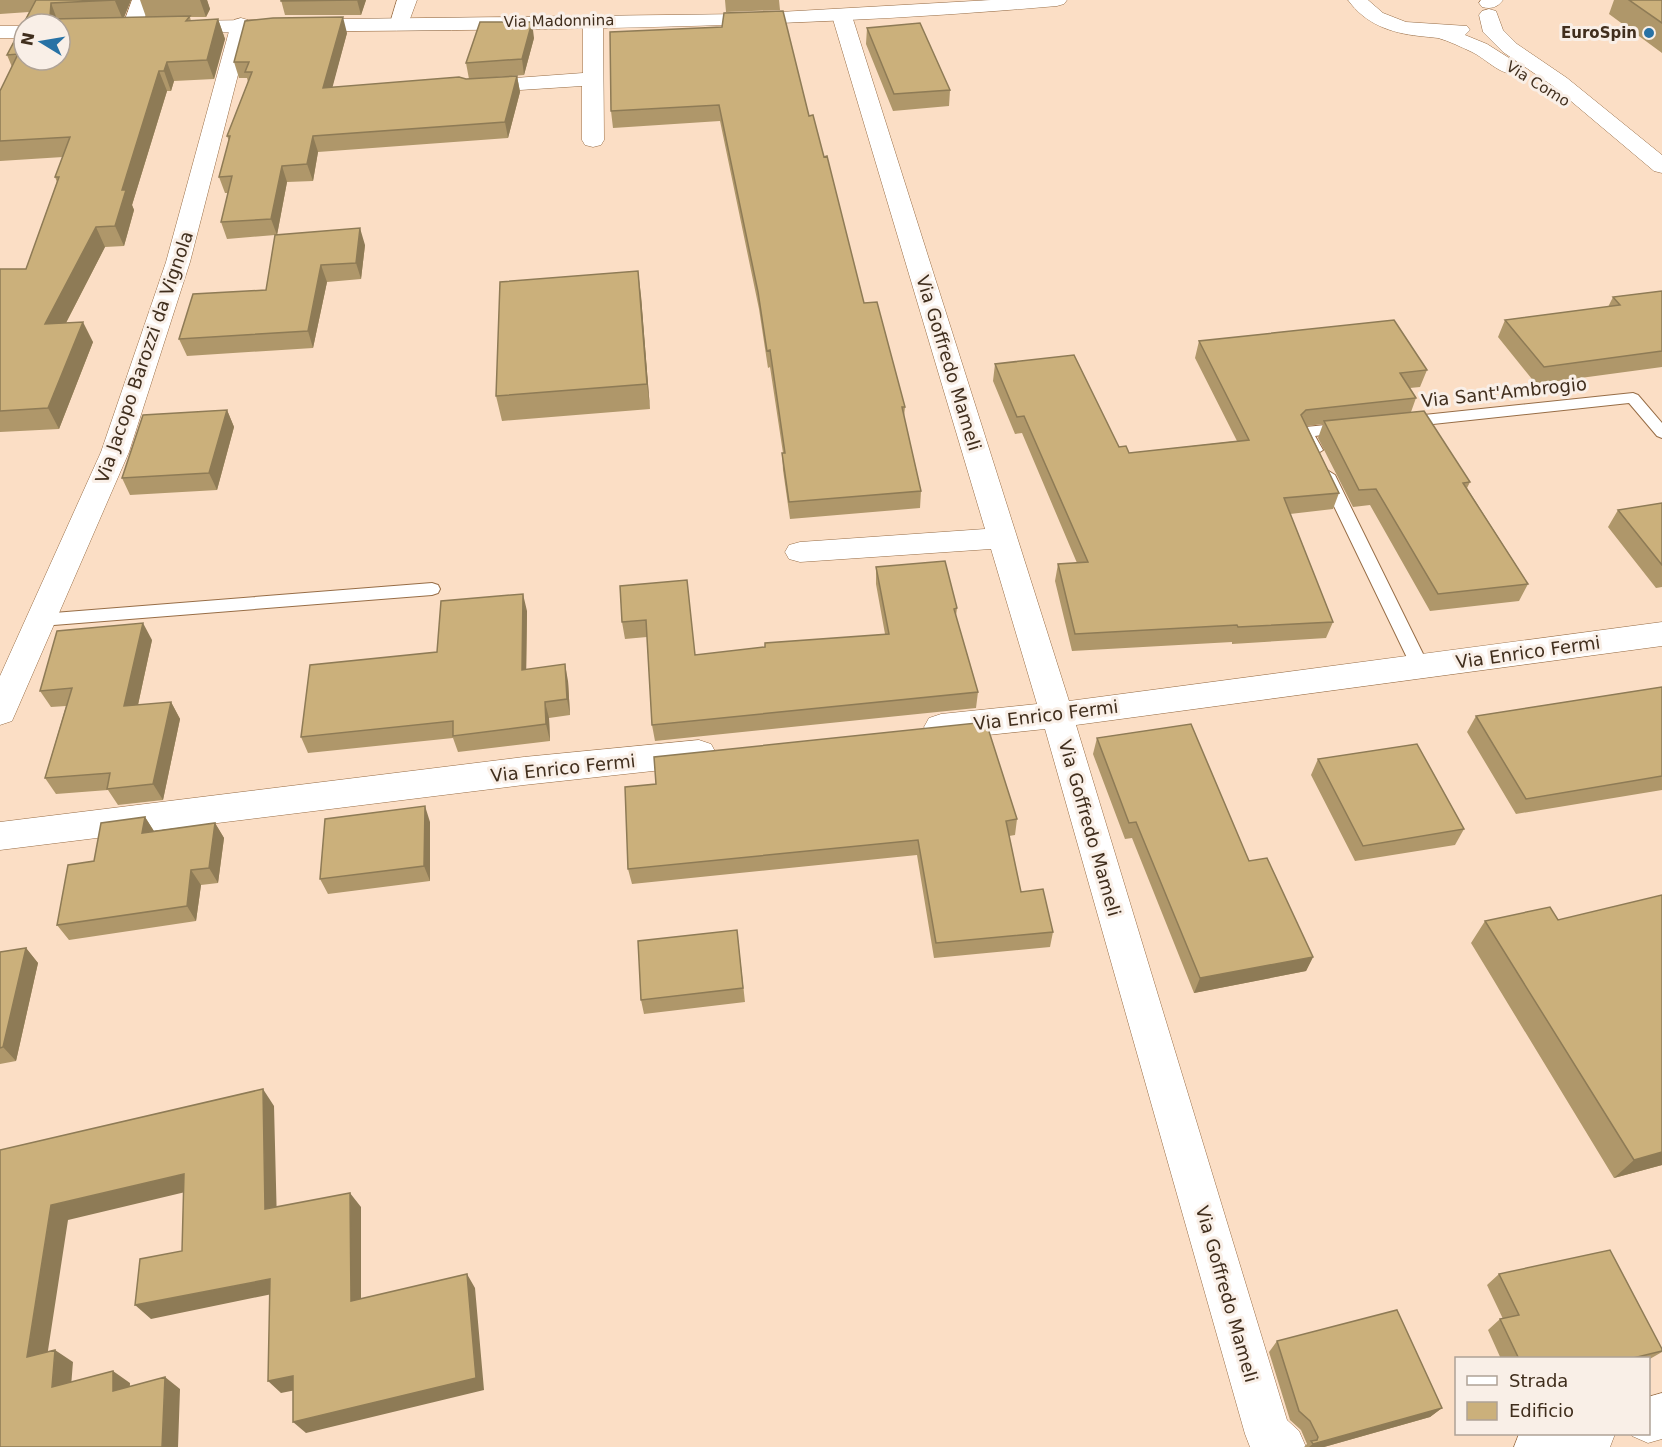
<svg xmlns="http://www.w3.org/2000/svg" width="1662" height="1447" font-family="'DejaVu Sans',sans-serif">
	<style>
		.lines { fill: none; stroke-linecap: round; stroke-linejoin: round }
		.service-casing { stroke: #976d46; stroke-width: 2 }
		.minor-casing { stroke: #976d46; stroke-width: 1 }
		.tertiary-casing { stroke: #976d46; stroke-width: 1 }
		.secondary-casing { stroke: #976d46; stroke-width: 1 }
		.service { fill: #fff; fill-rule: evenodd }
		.minor { fill: #fff; fill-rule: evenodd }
		.tertiary { fill: #fff; fill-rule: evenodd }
		.secondary { fill: #fff; fill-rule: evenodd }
		.wall { fill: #af976a }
		.shaded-wall { fill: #8e7b56 }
		.building { fill: #cbb07b; stroke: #8e7b56; stroke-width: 1.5; fill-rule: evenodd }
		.poi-dot { fill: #2872a5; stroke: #f9efe7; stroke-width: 2 }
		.labels { text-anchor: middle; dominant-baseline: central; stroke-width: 6; stroke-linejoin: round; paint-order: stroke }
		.far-street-label { font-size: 15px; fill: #402e1d; stroke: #f9efe7 }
		.far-poi-label { font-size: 15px; font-weight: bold; fill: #402e1d; stroke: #f9efe7; text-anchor: end }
		.street-label { font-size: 18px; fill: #402e1d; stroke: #f9efe7 }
	</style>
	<rect width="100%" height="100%" fill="#fbdec5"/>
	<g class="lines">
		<g class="service-casing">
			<path id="service" d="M1633 393 1638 395 1662 423V438L1657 436 1629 403 1405 427 1398 422 1405 417Z
				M1345 423 1353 428 1350 431 1315 436 1323 450 1315 455 1310 454 1298 432 1306 427Z
				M1327 470 1335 475 1429 666 1426 671 1420 673 1414 671 1411 666 1319 475Z
				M432 583 438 585 440 589 438 593 432 595 41 626 35 624 33 620 35 616 41 614Z"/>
		</g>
		<g class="minor-casing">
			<path id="minor" d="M132 0H152L139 32H125L122 28Z
				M397 0H417L407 27H393L390 23Z
				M1481 0H1503C1497 8 1491 9 1482 7L1479 3Z
				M842 10 849 12 852 16 1069 701 1662 622V646L1076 725 1287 1420 1299 1431 1306 1447H1250L1245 1434 1045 729 941 740 929 736 924 727 929 718 941 714 1037 704 991 549 800 562 789 559 785 552 789 545 800 542 985 529 832 16 835 12Z
				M593 15 600 17 603 21 604 140 601 145 593 147 585 145 582 140V86L474 93 467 91 463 87 467 83 474 81 583 73V21L586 17Z
				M241 18 248 20 251 24 190 262 129 452 16 712 12 721 0 725V676L101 452 166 262 231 24 234 20Z
				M699 740 711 744 716 753 711 762 699 766 524 785 0 850V822L524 757Z
				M1662 1393V1439L1648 1443 1632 1436 1631 1434H1648V1397Z
				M1519 1434H1615L1610 1447H1514Z"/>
		</g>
		<g class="tertiary-casing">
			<path id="tertiary" d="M991 0H1067L1064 4 1057 6C764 32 470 29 176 33L169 31 166 27 169 23 176 21 744 14Z
				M0 26H24V38H0Z"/>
		</g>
		<g class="secondary-casing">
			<path id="secondary" d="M1348 0H1368L1383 13 1406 22 1467 26 1470 30 1465 35 1487 44 1520 65 1523 69 1520 73C1502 78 1488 60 1472 52 1461 47 1449 41 1438 38 1432 37 1425 37 1419 36 1391 33 1365 24 1348 0Z
				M1489 9 1496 11 1503 30 1517 44 1567 78 1662 155V173L1654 171 1553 86 1503 52 1483 32 1479 15 1482 11Z"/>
		</g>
		<use href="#service" class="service"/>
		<use href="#minor" class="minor"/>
		<use href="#tertiary" class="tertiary"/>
		<use href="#secondary" class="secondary"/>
	</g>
	<path class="wall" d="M0 0H131L124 17H146L140 0H207L210 9 206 17H190L191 21 218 19 225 39 214 79 174 81 171 91H167L132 205 134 210 124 246 105 247 66 323 93 342 59 429 0 432V269H26L57 182 55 177 63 157 0 161V91L12 67 7 55 29 12 0 14Z
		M281 0H366L361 15H285Z
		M725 0H779L780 10 726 12Z
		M1614 0H1662V53L1609 14Z
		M867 28 950 90 949 106 893 111 866 44Z
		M610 32 809 116 864 303 905 407 904 417 921 491 920 508 790 519 783 470 782 453H783L770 367 768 368 759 309 720 121 613 128 611 111Z
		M347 33 332 87 517 76 520 92 508 138 318 152 313 181 287 182 277 235 365 245 361 279 327 282 313 348 187 356 179 339 266 290 275 235 227 239 221 222 228 193H225L219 177 229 141 227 136 248 82 247 78H239L234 62Z
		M534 38 524 75 469 79 466 63Z
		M1662 291V367L1536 384 1498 337 1505 320 1608 307 1613 297Z
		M641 296 650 409 502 421 496 396Z
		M1199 341 1427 370 1420 387 1410 388 1416 398 1411 412 1470 482 1467 488 1528 584 1519 601 1430 611 1370 505 1353 507 1318 438 1323 424 1307 426 1339 493 1333 509 1290 514 1333 622 1326 638 1232 644V642L1072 651 1055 581 1058 564 1077 563 1022 433 1015 434 993 381 995 364 1129 453 1237 441 1195 358Z
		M227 410 234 427 217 490 130 495 122 478Z
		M1662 503V587L1656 588 1608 527 1618 510Z
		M876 567 957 608 956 616 978 692 976 708 655 741 652 725 647 637 625 639 622 622 620 586 695 655 885 634 876 584Z
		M527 611 526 669 568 681 570 715 549 718 550 741 458 752 453 738 308 753 301 737 437 652Z
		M152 640 138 705 171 702 180 719 163 800 118 805 108 790 56 794 45 778 66 706 51 707 40 691Z
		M1662 687V790L1516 814 1467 732 1476 716Z
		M1097 738 1249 861 1313 957 1306 971 1194 993 1132 838 1125 839 1093 754Z
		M1318 759 1464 829 1455 845 1355 861 1311 775Z
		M145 817 154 831 215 823 224 838 218 883 201 885 196 921 69 940 57 925 94 861Z
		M1017 819 1015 835 1009 836 1021 892 1053 932 1050 947 934 958 917 855 632 884 628 869Z
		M430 822V881L328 894 320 879Z
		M1485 921 1662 1165 1614 1178 1471 943Z
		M737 930 745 1002 644 1014 641 1000Z
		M26 948 38 963 16 1061 0 1064V952Z
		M1499 1274 1662 1349V1352L1648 1360V1359H1501L1488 1330 1500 1319H1503L1487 1285Z
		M1277 1341 1442 1408 1430 1417 1324 1447H1304L1307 1444 1301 1430 1290 1420 1269 1352Z"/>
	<path class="shaded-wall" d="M116 0H131L123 20 115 1Z
		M200 0H207L210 9 206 17Z
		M357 0H366L361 15Z
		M51 3 58 22V24L50 17Z
		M343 17 347 33 328 104 323 88Z
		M218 19 225 39 214 79 207 60Z
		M532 22 534 38 524 75 522 59Z
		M167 62 174 81 171 91 164 71Z
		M159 71 167 91 132 205 134 210 124 246 115 226 122 190Z
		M517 76 520 92 508 138 505 122Z
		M313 136 318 152 313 181 307 164Z
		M282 166 287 182 277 235 271 219Z
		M96 227 105 247 55 344 45 324Z
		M360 228 365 245 361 279 356 263Z
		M321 265 327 282 313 348 308 331Z
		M638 271 641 296 650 409 647 384Z
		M83 322 93 342 59 429 48 408Z
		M227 410 234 427 217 490 209 473Z
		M523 594 527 611 526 686 522 670Z
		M143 623 152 640 134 723 124 706Z
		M565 664 568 681 570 715 567 699Z
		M171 702 180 719 163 800 153 784Z
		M545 702 549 718 550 741 546 724Z
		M425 806 430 822V881L424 866Z
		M145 817 155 833H142Z
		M215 823 224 838 218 883 209 868Z
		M191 870 201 885 196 921 187 906Z
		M26 948 38 963 16 1061 3 1047Z
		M1313 957 1306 971 1194 993 1200 978Z
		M263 1089 274 1106 277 1224 265 1209Z
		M1662 1152V1165L1614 1178 1634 1160Z
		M184 1174 198 1189 68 1220 45 1370 27 1357 51 1205Z
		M350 1193 361 1207V1314L351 1301Z
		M467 1274 475 1288 484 1390 306 1433 293 1422Z
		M270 1279 282 1292 151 1319 135 1305Z
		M55 1350 73 1362 70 1399 52 1387Z
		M113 1371 130 1383 129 1403 113 1391Z
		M293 1376 306 1388 281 1393 268 1381Z
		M165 1377 180 1389 178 1447H162Z
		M1442 1408 1430 1417 1324 1447H1309L1313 1444Z"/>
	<path class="building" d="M36 0H116L51 3 50 17 52 19 190 16 186 21 218 19 207 60 167 62 164 71H159L122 190H126L115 226 96 227 45 324 83 322 48 408 0 411V269H26L59 177H55L70 137 0 141V91L18 54 7 55ZM24 24H60V60H24Z
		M281 0H357L281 1Z
		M1629 0H1662V23Z
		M783 11 809 116 813 115 824 157 827 156 864 303 877 302 905 407H902L921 491 789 502 782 453H785L770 350 767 351 758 292 719 105 611 111 610 32 722 27 724 13Z
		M343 17 323 88 459 77 466 79 517 76 505 122 313 136 307 164 282 166 271 219 221 222 232 176 219 177 230 136H227L252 72H245L249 62H234L245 21 273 18Z
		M480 22H532L522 59 466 63Z
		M920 23 950 90 894 94 867 28Z
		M360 228 356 263 321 265 308 331 179 339 193 294 266 290 275 235Z
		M638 271 647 384 496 396 500 282Z
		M1662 291V351L1544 367 1505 320 1620 305 1613 297Z
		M1394 320 1427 370 1400 373 1416 398 1306 410 1301 415 1339 493 1284 498 1333 622 1238 627 1237 625 1075 634 1058 564 1088 562 1024 416 1017 417 995 364 1074 355 1119 447 1126 446 1129 453 1249 440 1199 341Z
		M227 410 209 473 122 478 143 415Z
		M1424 411 1470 482 1463 483 1528 584 1438 594 1376 489 1359 490 1324 421Z
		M1662 503V565L1618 510Z
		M945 561 957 608 954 609 978 692 652 725 646 620 622 622 620 586 687 580 695 655 765 647V643L889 634 876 567Z
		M523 594 522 670 565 664 567 699 545 702 546 724 453 736V721L301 737 310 665 437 652 441 601Z
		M143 623 124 706 171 702 153 784 107 789 110 773 45 778 72 688 40 691 57 631Z
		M1662 687V776L1526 799 1476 716Z
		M986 722 1017 819 1006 821 1021 892 1043 889 1053 932 936 943 918 840 628 869 625 787 656 784 654 757Z
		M1191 724 1249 861 1267 858 1313 957 1200 978 1136 822 1129 823 1097 738Z
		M1417 744 1464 829 1363 846 1318 759Z
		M425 806 424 866 320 879 325 819Z
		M145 817 142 833 215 823 209 868 191 870 187 906 57 925 68 865 94 861 101 823Z
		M1662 895V1152L1634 1160 1485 921 1550 907 1558 920Z
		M737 930 743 988 641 1000 638 941Z
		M26 948 3 1047 0 1048V952Z
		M263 1089 265 1209 350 1193 351 1301 467 1274 476 1378 293 1422V1376L268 1381 270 1279 135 1305 140 1259 182 1251 184 1174 51 1205 27 1357 55 1350 52 1387 113 1371V1391L165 1377 162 1447H0V1150Z
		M1610 1250 1662 1349V1351L1629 1359H1519L1500 1319 1519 1315 1499 1274Z
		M1397 1310 1442 1408 1313 1444 1311 1441 1317 1440 1318 1437 1310 1421 1299 1411 1277 1341Z"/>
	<circle class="poi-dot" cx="1649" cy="33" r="6"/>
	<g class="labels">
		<g class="far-street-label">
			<text transform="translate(559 21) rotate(-1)">Via Madonnina</text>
			<text transform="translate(1538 84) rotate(32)">Via Como</text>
		</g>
		<g class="far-poi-label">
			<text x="1637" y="33">EuroSpin</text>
		</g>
		<g class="street-label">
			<text transform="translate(144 357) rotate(-71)">Via Jacopo Barozzi da Vignola</text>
			<text transform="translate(949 363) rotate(73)">Via Goffredo Mameli</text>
			<text transform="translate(1504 392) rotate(-6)">Via Sant'Ambrogio</text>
			<text transform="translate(1528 652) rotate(-8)">Via Enrico Fermi</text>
			<text transform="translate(1046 715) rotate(-7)">Via Enrico Fermi</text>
			<text transform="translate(563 768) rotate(-6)">Via Enrico Fermi</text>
			<text transform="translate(1090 828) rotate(74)">Via Goffredo Mameli</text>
			<text transform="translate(1227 1294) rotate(74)">Via Goffredo Mameli</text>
		</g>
	</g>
	<rect x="1455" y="1357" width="195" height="78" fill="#f9efe7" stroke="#afa296" stroke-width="1.5"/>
	<rect x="1467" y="1376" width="30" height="9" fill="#ffffff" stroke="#afa296" stroke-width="1.5"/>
	<text x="1509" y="1387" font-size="18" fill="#402e1d">Strada</text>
	<rect x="1467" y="1402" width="30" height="18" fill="#cbb07b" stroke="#afa296" stroke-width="1.5"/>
	<text x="1509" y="1417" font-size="18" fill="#402e1d">Edificio</text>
	<g transform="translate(42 42) rotate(281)"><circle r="28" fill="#f9efe7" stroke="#afa296" stroke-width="1.5"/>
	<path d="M0-4.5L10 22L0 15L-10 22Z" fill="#2872a5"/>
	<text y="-9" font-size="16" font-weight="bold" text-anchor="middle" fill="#402e1d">N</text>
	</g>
</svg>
